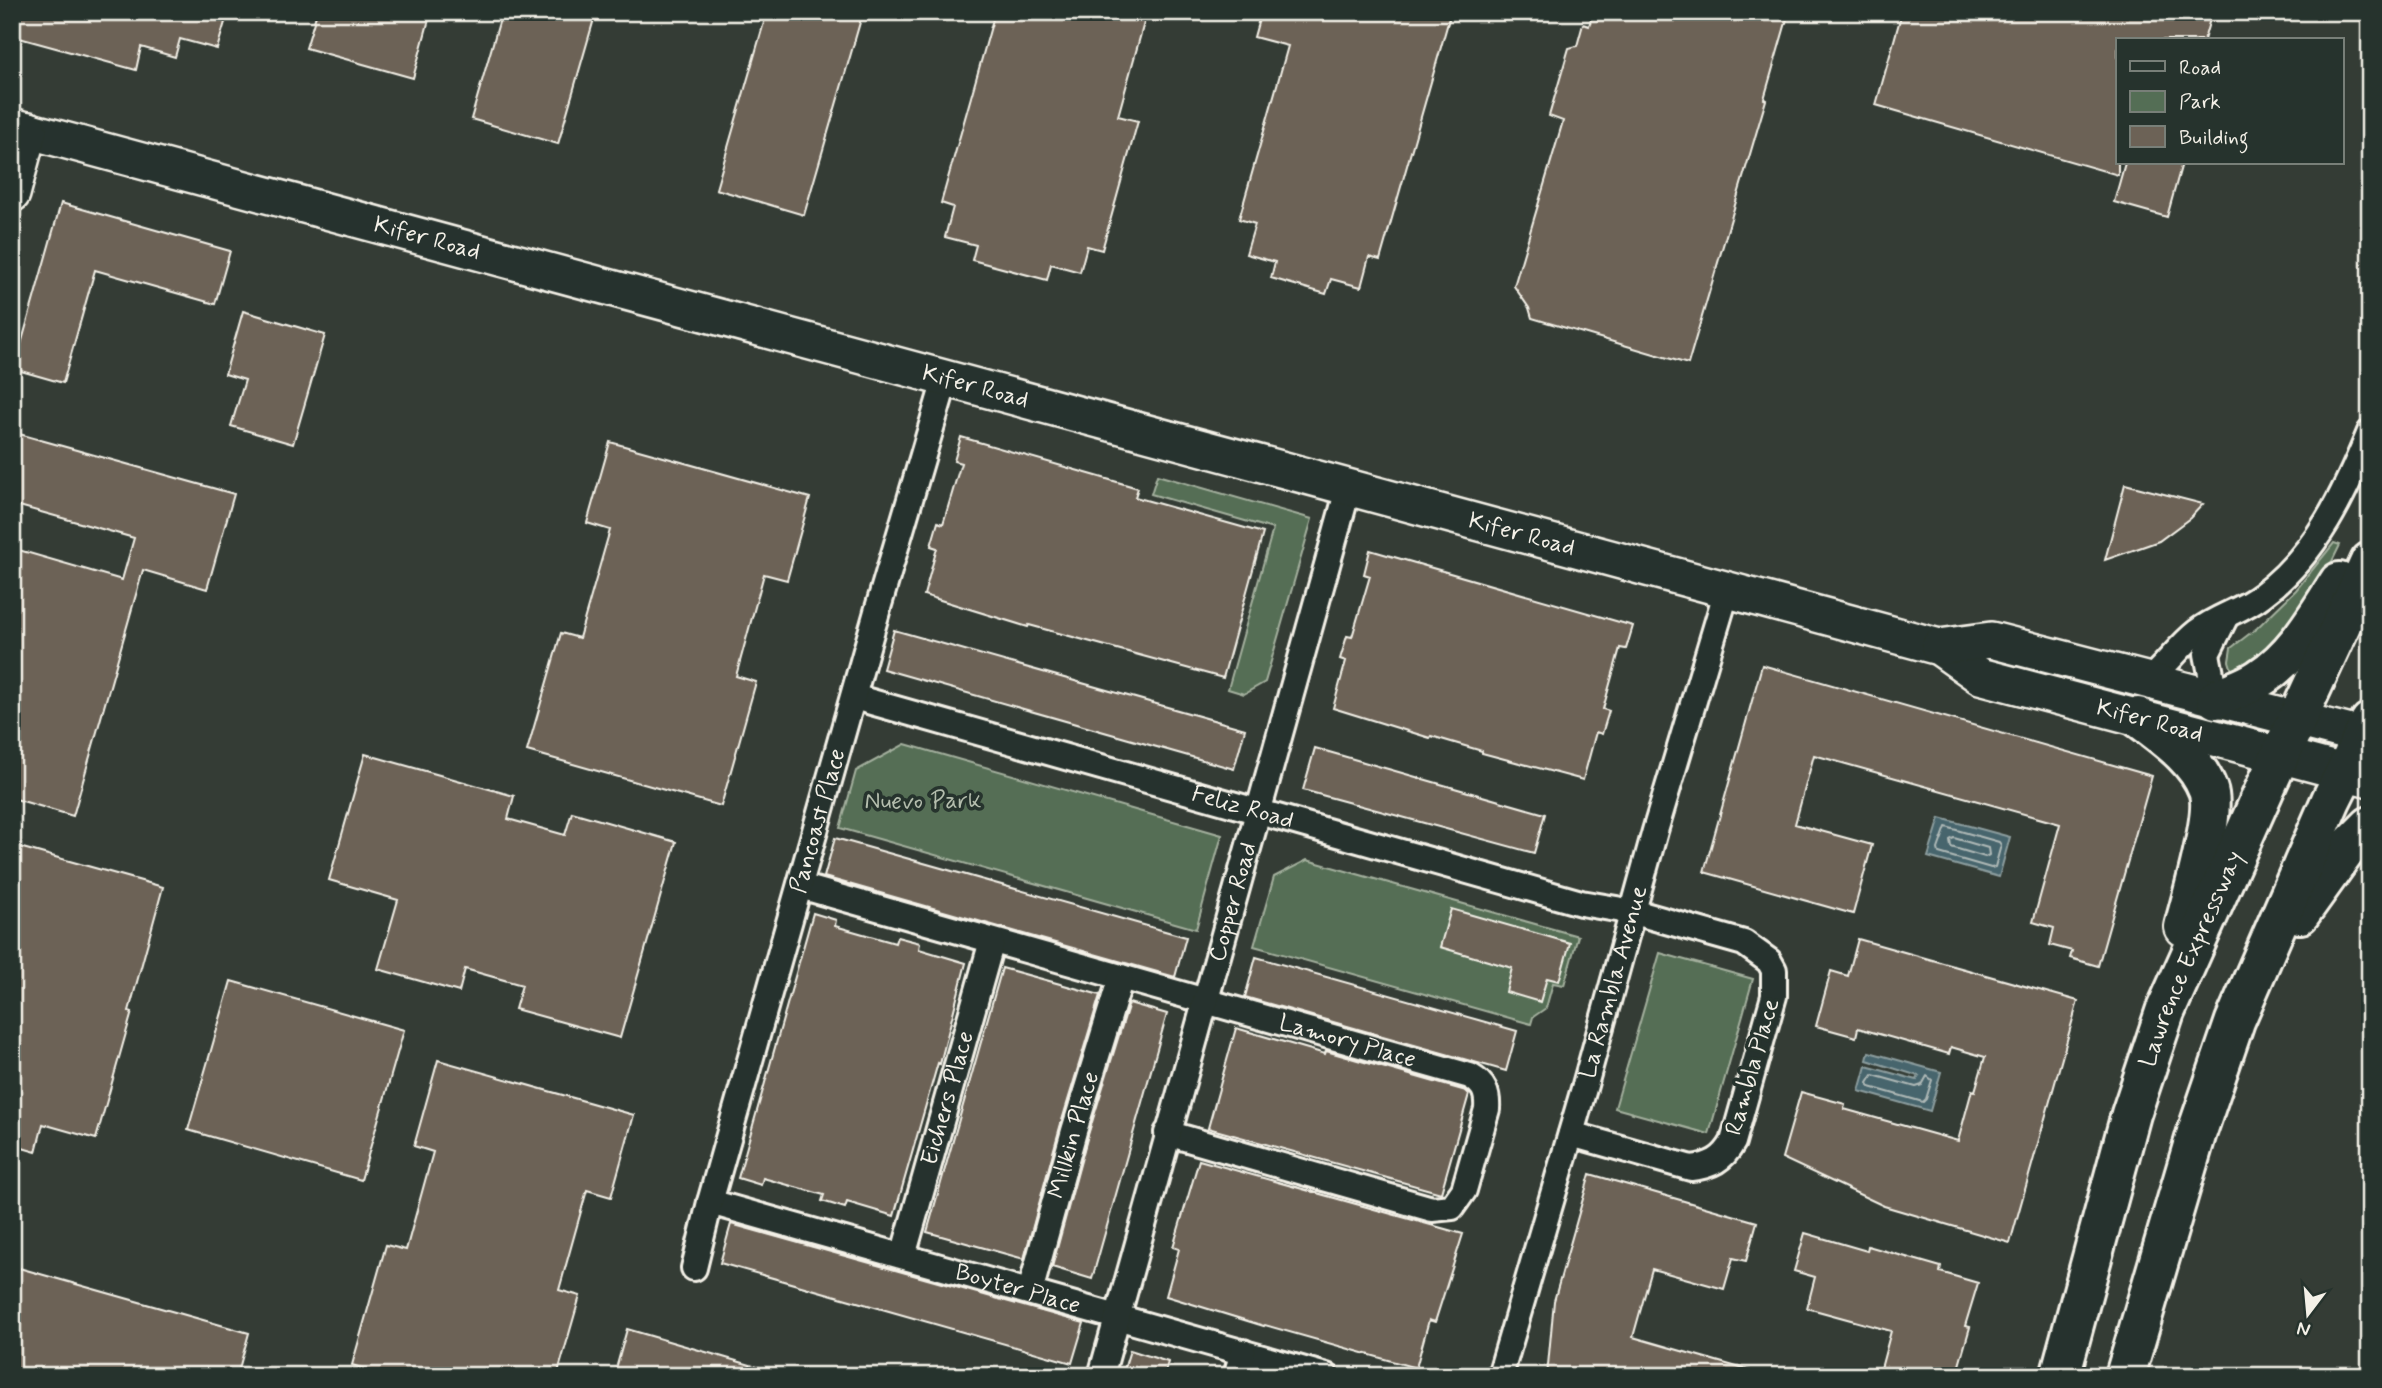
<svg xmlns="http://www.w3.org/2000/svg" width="2382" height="1388" font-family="Mynerve,sans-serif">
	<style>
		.green { fill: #546e55; stroke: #a4b09e; stroke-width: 2 }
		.water { fill: #47656d; stroke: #8c9d9e; stroke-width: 2 }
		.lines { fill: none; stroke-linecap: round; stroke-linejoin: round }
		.shore { stroke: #afb9b7; stroke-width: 2 }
		.building { fill: #6c6256; stroke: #f4f1e8; stroke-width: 2 }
		.street-casing { stroke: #f4f1e8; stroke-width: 30 }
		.secondary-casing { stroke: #f4f1e8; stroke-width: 40 }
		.highway-casing { stroke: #f4f1e8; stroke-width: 44 }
		.street { stroke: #26332d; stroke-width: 24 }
		.secondary { stroke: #26332d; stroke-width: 35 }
		.highway { stroke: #26332d; stroke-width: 38 }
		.labels { text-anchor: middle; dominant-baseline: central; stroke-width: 7; stroke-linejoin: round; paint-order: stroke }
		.street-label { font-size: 24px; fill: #f4f1e8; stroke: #26332d }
		.park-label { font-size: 24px; fill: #b4bdad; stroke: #26332d }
	</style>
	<rect width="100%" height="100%" fill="#343c35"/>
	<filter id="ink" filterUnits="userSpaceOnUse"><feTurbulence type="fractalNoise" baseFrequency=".0143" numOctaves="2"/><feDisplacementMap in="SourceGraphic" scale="14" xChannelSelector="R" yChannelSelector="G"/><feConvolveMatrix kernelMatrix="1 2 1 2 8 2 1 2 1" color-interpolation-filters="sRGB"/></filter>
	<g filter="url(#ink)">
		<path class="green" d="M1157 475 1312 519 1265 682 1244 694 1228 689 1273 529 1151 494Z
			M2334 543 2340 545 2319 588 2278 647 2233 674 2229 661 2231 648 2257 628 2296 590Z
			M905 744 1222 835 1196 929 840 828 856 771Z
			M1307 860 1578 936 1564 985 1553 983 1546 1008 1533 1017 1531 1024 1254 946 1274 877Z
			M1660 953 1753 979 1709 1134 1615 1108Z"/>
		<path class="water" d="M1940 818 2010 837 1999 877 1928 857Z
			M1869 1052 1941 1072 1930 1111 1859 1091 1866 1066 1917 1080 1919 1076 1867 1060Z"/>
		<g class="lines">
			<path class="shore" d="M1946 827 1999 842 2001 845 1995 867 1991 868 1939 853 1938 849Z
				M1954 838 1988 848 1989 855 1985 857 1951 847 1950 840Z
				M1873 1075 1916 1087 1922 1085 1927 1076 1932 1080 1926 1099 1923 1102 1870 1087 1868 1083Z"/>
		</g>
		<path class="building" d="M12 12H228L217 49 180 39 175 57 141 47 136 70 12 36Z
			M317 12H431L413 78 306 48Z
			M502 12H596L558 144 471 119Z
			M767 12H863L804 215 716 189Z
			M995 12H1147L1118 116 1138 121 1102 250 1087 246 1080 272 1051 264 1047 280 972 260 976 245 945 237 953 207 941 203Z
			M1261 12H1451L1380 260 1369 257 1361 287 1331 279 1326 294 1271 278 1275 262 1246 254 1255 224 1239 219 1288 46 1254 37Z
			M1593 12H1789L1764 99 1766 100 1688 364 1532 318 1529 308 1514 286 1563 121 1549 116 1569 48 1577 46 1583 24 1589 26Z
			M1902 12H2212L2204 40H2118V175L1876 105Z
			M2125 163H2182L2167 217 2114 202Z
			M61 203 230 251 215 304 95 270 63 383 14 369Z
			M243 311 325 335 293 444 231 426 245 380 225 374Z
			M12 432 234 494 207 589 143 570 73 816 12 798V548L122 580 134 538 12 504Z
			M961 437 1138 488 1135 497 1263 533 1223 678 1029 625 1028 627 924 595 937 548 931 546 938 522 943 524 961 463 954 461Z
			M610 442 810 498 787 580 764 574 736 676 756 682 721 806 527 751 561 633 579 638 610 530 587 523Z
			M2125 484 2203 504 2190 518 2159 541 2105 560Z
			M1370 550 1633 626 1626 649 1620 648 1603 709 1609 711 1602 734 1596 732 1583 780 1482 753V751L1431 736 1430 738 1333 708 1346 661 1340 659 1347 636 1352 637 1370 576 1364 574Z
			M894 630 1245 729 1234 769 883 669Z
			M1762 665 2152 776 2098 966 2070 958 2072 951 2050 945 2054 928 2033 922 2060 824 1814 755 1795 824 1872 845 1853 914 1704 872Z
			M1315 748 1545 814 1534 853 1303 790Z
			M365 754 514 796 508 819 565 835 572 812 676 842 620 1038 515 1009 522 985 465 969 459 992 378 969 398 900 329 880Z
			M835 838 1186 937 1175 977 824 877Z
			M12 845 163 887 129 1011 132 1012 96 1139 43 1124 36 1152 12 1145Z
			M1451 909 1570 943 1559 981 1547 978 1540 1002 1506 992 1512 968 1440 947Z
			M813 913 836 920 835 926 895 943 897 937 920 943 919 949 966 963 940 1064 938 1063 894 1216 847 1202 845 1208 822 1201 824 1195 763 1178 761 1185 738 1178Z
			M1858 939 2078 1001 2010 1243 1884 1206 1782 1158 1801 1092 1845 1104 1844 1109 1958 1141 1972 1090 1975 1091 1985 1057 1951 1047 1949 1054 1858 1028 1856 1037 1816 1026 1831 971 1848 976Z
			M1256 957 1517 1031 1506 1071 1245 997Z
			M1002 968 1100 995 1060 1127 1024 1259 927 1232Z
			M231 981 404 1030 361 1180 188 1130Z
			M1129 1003 1167 1014 1092 1279 1052 1267 1088 1135Z
			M1236 1028 1325 1054 1326 1051 1466 1091 1469 1094 1441 1193 1208 1128Z
			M438 1060 634 1115 611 1197 587 1190 559 1290 580 1296 557 1376H388L352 1365 386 1245 406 1250 433 1152 414 1146Z
			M1199 1160 1463 1234 1435 1322 1429 1320 1416 1368 1265 1325 1264 1326 1166 1296 1179 1249 1173 1247Z
			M1590 1174 1757 1222 1746 1261 1733 1258 1724 1289 1652 1269 1633 1337 1751 1371 1750 1376H1547L1554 1301Z
			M731 1224 1084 1323 1072 1363 720 1263Z
			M1805 1233 1867 1251 1868 1246 1941 1267 1940 1272 1978 1283 1965 1326 1970 1327 1956 1376H1879L1891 1331 1807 1308 1815 1277 1794 1271Z
			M12 1266 249 1333 237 1376H12Z
			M627 1329 771 1371V1376H614Z
			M1130 1350 1168 1362 1164 1376H1122Z"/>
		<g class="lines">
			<g class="street-casing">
				<g id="street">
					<path d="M2148 681C2166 666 2179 646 2197 632 2217 616 2242 611 2262 595 2317 554 2345 493 2370 432"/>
					<path id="s1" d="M854 697 1581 903 1634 912 1744 943 1769 961 1774 970V996L1733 1142C1723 1160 1711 1166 1691 1168L1571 1134"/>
					<path d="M2216 699 2207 654 2226 616"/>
					<path id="s2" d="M800 886 1470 1076C1484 1084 1488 1093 1487 1109L1464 1190 1452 1207 1432 1209 1167 1133"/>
					<path id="s3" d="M710 1202 1326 1376"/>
					<path id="s4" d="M903 1256 992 941"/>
					<path id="s5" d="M694 1268 710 1202 878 608 946 377"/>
					<path id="s6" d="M1030 1292 1074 1131 1121 977"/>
					<path id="s7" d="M1101 1376 1349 486"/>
					<path d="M1236 1376 1243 1352"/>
					<path id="s8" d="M1500 1376 1585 1085 1655 831 1727 590"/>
				</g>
			</g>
			<g class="secondary-casing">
				<g id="secondary">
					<path id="s9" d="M12 126 1939 647 1980 676 2370 779"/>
					<path d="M12 194 29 130"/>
					<path d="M1939 647 1991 640 2370 738"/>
				</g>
			</g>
			<g class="highway-casing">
				<g id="highway">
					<path d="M2216 699C2230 692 2247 687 2260 678 2295 656 2317 616 2339 582"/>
					<path d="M2138 717C2164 737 2196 758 2208 790 2217 814 2191 899 2184 927"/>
					<path d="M2300 914 2346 850 2370 826"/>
					<path id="s10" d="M2060 1376 2131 1114 2165 1012 2267 784 2370 562"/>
					<path d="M2125 1376 2197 1132 2235 1021 2331 800 2370 722"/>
				</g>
			</g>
			<use href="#street" class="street"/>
			<use href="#secondary" class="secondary"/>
			<use href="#highway" class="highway"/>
		</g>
	</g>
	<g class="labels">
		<g class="street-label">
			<text stroke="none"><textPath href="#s9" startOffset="430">Kifer Road</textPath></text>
			<text stroke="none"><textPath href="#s9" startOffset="998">Kifer Road</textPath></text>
			<text stroke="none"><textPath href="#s9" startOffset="1564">Kifer Road</textPath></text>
			<text stroke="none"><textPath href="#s9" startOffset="2222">Kifer Road</textPath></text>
			<text stroke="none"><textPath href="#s1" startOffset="404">Feliz Road</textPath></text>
			<text stroke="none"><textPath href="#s5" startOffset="464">Pancoast Place</textPath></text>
			<text stroke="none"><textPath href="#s7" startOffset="492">Copper Road</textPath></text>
			<text stroke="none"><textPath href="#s10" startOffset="438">Lawrence Expressway</textPath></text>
			<text stroke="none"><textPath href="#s8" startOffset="410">La Rambla Avenue</textPath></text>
			<text stroke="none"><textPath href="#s2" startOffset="569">Lamory Place</textPath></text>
			<text transform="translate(1753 1067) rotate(-74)">Rambla Place</text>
			<text stroke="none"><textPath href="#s4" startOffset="164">Eichers Place</textPath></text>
			<text stroke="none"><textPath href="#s6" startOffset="163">Millkin Place</textPath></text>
			<text stroke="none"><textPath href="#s3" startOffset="320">Boyter Place</textPath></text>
		</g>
		<g class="park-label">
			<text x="923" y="801">Nuevo Park</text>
		</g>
	</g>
	<rect width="2382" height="1388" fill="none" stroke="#26332d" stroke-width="42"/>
	<rect x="21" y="21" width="2340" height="1346" fill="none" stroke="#f4f1e8" stroke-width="2.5" filter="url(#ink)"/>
	<rect x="2116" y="38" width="228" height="126" fill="#26332d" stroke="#787f78" stroke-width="2"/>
	<rect x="2130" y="61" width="35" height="10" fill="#26332d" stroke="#787f78" stroke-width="2"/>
	<text x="2179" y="74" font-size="21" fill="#f4f1e8">Road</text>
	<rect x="2130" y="91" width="35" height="21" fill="#546e55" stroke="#787f78" stroke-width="2"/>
	<text x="2179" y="108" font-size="21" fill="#f4f1e8">Park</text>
	<rect x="2130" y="126" width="35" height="21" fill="#6c6256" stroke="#787f78" stroke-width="2"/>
	<text x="2179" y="144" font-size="21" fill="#f4f1e8">Building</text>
	<g transform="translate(2308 1314) rotate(196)" stroke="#26332d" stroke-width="5" paint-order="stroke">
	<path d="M0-5L12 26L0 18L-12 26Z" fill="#f4f1e8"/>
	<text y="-10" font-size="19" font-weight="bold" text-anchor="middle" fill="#f4f1e8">N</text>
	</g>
</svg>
